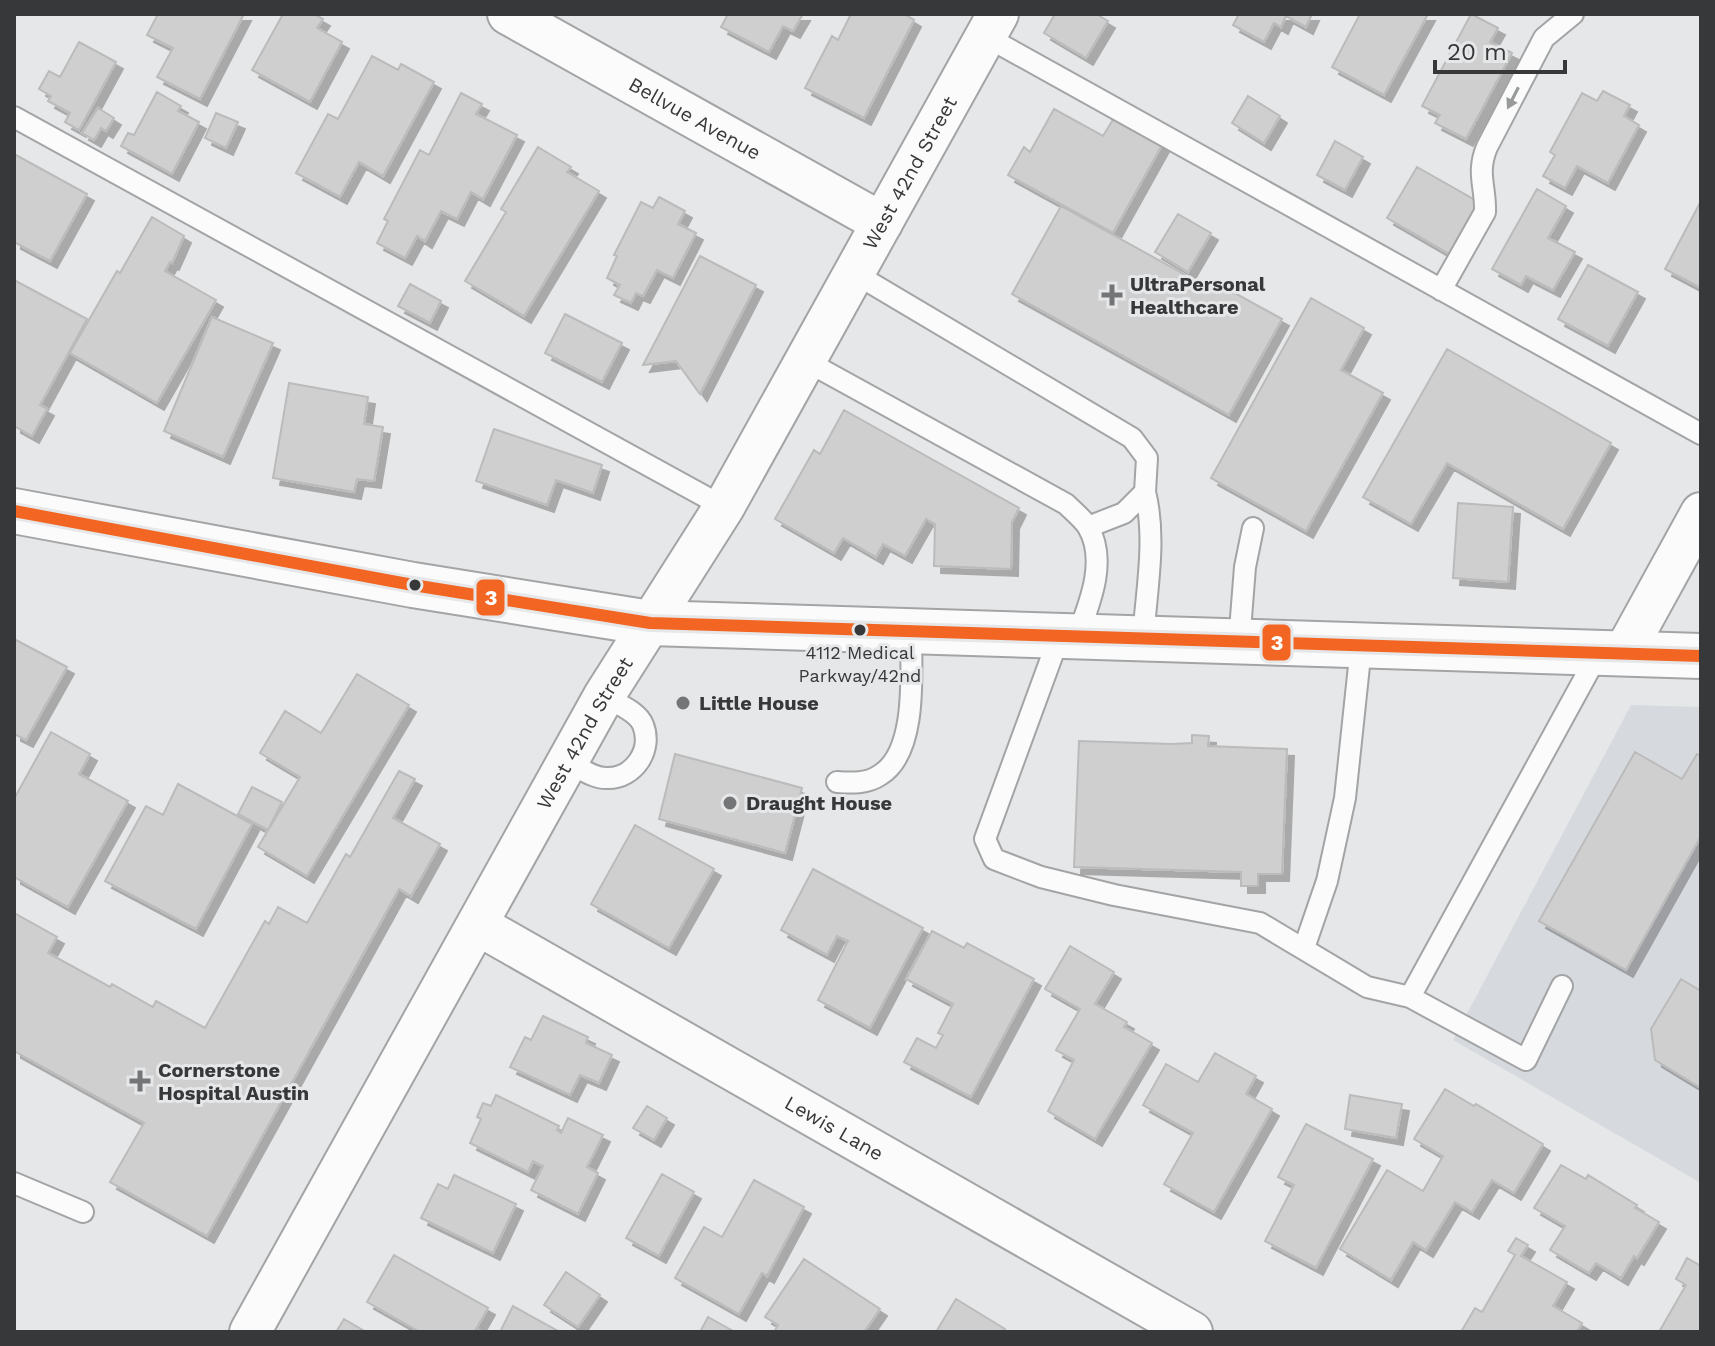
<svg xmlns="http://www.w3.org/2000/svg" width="1715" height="1346" font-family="'Work Sans',sans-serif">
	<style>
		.built { fill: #d6d9de }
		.building { fill: #cfcfcf; stroke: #bbb; stroke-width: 2; filter: url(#shadow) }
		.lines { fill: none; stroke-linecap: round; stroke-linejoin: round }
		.service-casing { stroke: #a3a4a5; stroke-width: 24 }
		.minor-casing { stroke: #a3a4a5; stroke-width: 44 }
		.tertiary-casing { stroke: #a3a4a5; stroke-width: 48 }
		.service { stroke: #fbfbfc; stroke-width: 20 }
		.minor { stroke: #fbfbfc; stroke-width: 40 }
		.tertiary { stroke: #fbfbfc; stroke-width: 44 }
		.bus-1-casing { stroke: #e5e7e9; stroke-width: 18 }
		.bus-1 { stroke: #f26522; stroke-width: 12 }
		.oneway { fill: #999a9a }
		.poi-dot { fill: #747576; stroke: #e5e7e9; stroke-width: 3 }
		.bus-dot { fill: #373839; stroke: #e5e7e9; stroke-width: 3 }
		.labels { text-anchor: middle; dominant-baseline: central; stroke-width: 6; stroke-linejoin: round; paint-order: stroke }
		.bus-label { font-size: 18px; fill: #373839; stroke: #e5e7e9 }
		.street-label { font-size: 20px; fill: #373839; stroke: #e5e7e9 }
		.poi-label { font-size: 20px; font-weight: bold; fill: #373839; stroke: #e5e7e9; text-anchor: start }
		.line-badge { stroke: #e5e7e9; stroke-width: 3 }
		.badge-label { font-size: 22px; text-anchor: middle; font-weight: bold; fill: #fff }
	</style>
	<defs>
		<filter id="shadow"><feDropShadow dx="7" dy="7" stdDeviation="0" flood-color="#0004"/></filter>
	</defs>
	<rect width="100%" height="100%" fill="#e6e7e8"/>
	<path class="built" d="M1631 705 1701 707V1183L1453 1040Z"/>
	<path class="building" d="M158 14H244L200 99 157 77 173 48 147 35Z
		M283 14H314L323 19 317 28 342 42 310 102 252 70Z
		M728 14H803L793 31 783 26 769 52 721 27Z
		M851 14H904L914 20 864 118 805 88 832 36 838 40Z
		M1055 14H1096L1108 21 1086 58 1044 33Z
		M1239 14H1312L1306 27 1286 16 1281 27 1274 23 1264 42 1233 25Z
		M1360 14H1428L1384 95 1332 67Z
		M1471 14 1498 28 1490 42 1512 53 1466 139 1435 123 1440 115 1422 106Z
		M79 42 116 62 79 130 65 122 70 113 48 101 51 96 39 89 49 71 60 77Z
		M372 56 398 70 401 64 403 65 434 82 383 176 359 162 340 197 296 173 328 114 338 119Z
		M1603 91 1630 105 1624 116 1639 125 1608 183 1577 166 1565 188 1543 176 1555 155 1550 152 1582 93 1597 101Z
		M157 92 181 106 178 111 199 122 172 174 121 146 128 133 134 135Z
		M461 93 482 104 476 114 517 135 483 199 471 192 457 219 441 211 425 241 417 236 405 258 377 243 388 221 384 219 420 150 429 155Z
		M1248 96 1280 116 1264 143 1232 123Z
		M98 108 114 118 106 131 101 128 94 140 82 133Z
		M1054 109 1103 136 1114 118 1162 145 1113 233 1008 175 1024 147 1030 152Z
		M216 113 238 122 226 148 205 138Z
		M1335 141 1363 157 1345 190 1317 175Z
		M538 147 571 167 567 172 599 191 524 316 465 281 506 212 501 209Z
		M14 154 87 194 50 261 14 242Z
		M1417 167 1482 204 1453 256 1387 218Z
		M1537 189 1566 206 1548 238 1575 252 1553 290 1526 276 1521 285 1492 269Z
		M659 197 685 211 678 224 696 233 673 278 657 270 643 296 636 293 631 303 614 295 620 285 607 278 617 256 614 255 641 202 653 208Z
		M1701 201V288L1665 269Z
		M1061 206 1209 288 1213 281 1282 319 1229 415 1012 294Z
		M1178 214 1211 233 1188 272 1155 252Z
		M152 217 184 236 172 263 170 262 165 271 216 300 157 403 70 353 117 271 120 273Z
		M700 256 756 285 700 394 676 361 643 365Z
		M1588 265 1638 292 1608 346 1558 319Z
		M14 280 87 319 40 405 47 409 32 436 14 426Z
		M410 284 441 301 430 323 398 306Z
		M1311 298 1364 328 1341 370 1383 393 1306 531 1211 478Z
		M565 314 622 343 602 382 545 353Z
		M212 317 273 343 223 457 164 431Z
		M1447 349 1611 443 1563 529 1447 463 1411 524 1363 497Z
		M289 383 368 397 364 424 383 427 374 481 357 479 354 492 273 478Z
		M844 410 1019 508 1012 522 1011 569 934 566 935 524 926 519 905 556 883 544 876 557 843 538 834 553 775 519 814 450 820 454Z
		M494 429 602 465 593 493 556 480 547 505 476 481Z
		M1458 503 1513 507 1508 582 1453 578Z
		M14 639 67 667 26 740 14 734Z
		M357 674 409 705 307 876 258 847 300 777 260 753 285 711 321 733Z
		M51 732 90 754 79 774 128 801 68 907 14 877V799Z
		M1192 735 1209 736 1208 746 1287 749 1282 874H1258V886H1241V872L1074 867 1079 741 1172 744 1192 743Z
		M1635 752 1682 779 1697 754 1701 756V836L1626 970 1539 921Z
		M675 754 802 788 785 853 659 819Z
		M399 771 415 779 393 818 440 844 411 896 399 889 207 1236 110 1182 144 1123 14 1051V913L57 937 48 953 110 987 112 984 153 1007 156 1001 205 1028 265 921 269 924 278 907 307 923 346 854 350 857Z
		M178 784 252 824 196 929 105 881 146 806 163 815Z
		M252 787 282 802 268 830 238 814Z
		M635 825 714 869 669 948 591 904Z
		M813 869 923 928 870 1028 818 1000 848 941 837 936 827 955 781 930Z
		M932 931 964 948 967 943 1034 979 971 1097 904 1062 917 1038 936 1048 943 1035 938 1033 953 1004 906 979Z
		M1070 946 1114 972 1095 1004 1127 1022 1124 1027 1152 1043 1095 1139 1048 1111 1074 1060 1056 1050 1080 1009 1045 989Z
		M1681 979 1701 991V1088L1655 1060 1651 1029Z
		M543 1016 588 1037 586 1043 612 1055 599 1083 580 1075 570 1095 510 1067 525 1037 531 1040Z
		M1215 1053 1256 1076 1246 1094 1272 1109 1214 1212 1164 1184 1193 1133 1143 1105 1166 1064 1198 1082Z
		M1445 1089 1474 1106 1476 1104 1543 1144 1514 1193 1492 1180 1472 1212 1455 1202 1426 1250 1413 1242 1391 1280 1340 1249 1387 1170 1423 1191 1443 1156 1414 1139Z
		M496 1095 559 1126 557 1130 561 1133 568 1118 603 1135 587 1167 598 1173 578 1214 531 1190 543 1166 533 1161 528 1172 470 1143 481 1119 477 1117 483 1103 491 1106Z
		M1350 1095 1402 1104 1396 1138 1345 1129Z
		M647 1106 667 1118 654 1140 633 1128Z
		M1306 1124 1373 1159 1316 1268 1265 1241 1294 1185 1278 1177Z
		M1561 1165 1586 1179 1588 1175 1637 1205 1635 1208 1659 1222 1637 1258 1634 1256 1621 1278 1596 1263 1589 1273 1550 1250 1565 1226 1534 1208Z
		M662 1174 694 1192 659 1256 626 1238Z
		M454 1175 516 1204 493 1253 421 1218 438 1184 448 1189Z
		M754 1180 804 1207 767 1276 762 1273 739 1314 675 1278 704 1227 722 1237Z
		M1516 1238 1528 1245 1521 1256 1567 1282 1553 1306 1582 1323 1577 1332H1461L1475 1308 1482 1312 1515 1255 1508 1251Z
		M394 1255 488 1308 476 1329 482 1332H420L367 1302Z
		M1687 1258 1701 1266V1332H1659L1686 1285 1676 1279Z
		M804 1259 880 1309 864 1332H774L778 1325 765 1317Z
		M566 1272 600 1295 578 1327 544 1305Z
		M956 1299 1005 1329 1003 1332H936Z
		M513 1306 560 1332H500Z
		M708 1317 733 1331V1332H700Z
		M344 1319 366 1332H336Z"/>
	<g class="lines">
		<g class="service-casing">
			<path id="service" d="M987 37 1701 434
				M14 117 724 507
				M854 273 1132 438 1147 458 1145 492 1124 513 1088 527
				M1441 290 1485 212C1486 187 1476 173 1487 147L1544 38 1573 14
				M806 361 1066 504C1073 511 1083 519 1088 527 1108 561 1089 605 1077 637
				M1059 637 985 839 994 859 1041 877 1114 895 1260 923 1367 987 1410 997
				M1143 640C1146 592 1157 539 1145 492
				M1239 643 1245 567 1253 528
				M568 762C580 768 594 779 608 778 634 778 653 750 643 725 638 711 615 703 604 696
				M837 782C851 783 867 784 880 775 918 752 911 671 911 633
				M1304 948 1327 881 1345 798 1361 647
				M1562 986 1526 1060 1410 997 1599 652
				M14 1183 83 1212"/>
		</g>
		<g class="minor-casing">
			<g id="minor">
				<path id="s1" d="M508 14 882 223"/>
				<path d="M1624 653 1701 513"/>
				<path id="s2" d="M478 925 1192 1332"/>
				<path id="s3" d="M250 1332 604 696 724 507 998 14"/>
			</g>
		</g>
		<g class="tertiary-casing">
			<path id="tertiary" d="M14 511 413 585 650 623 1701 656"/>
		</g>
		<use href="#service" class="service"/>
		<use href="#minor" class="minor"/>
		<use href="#tertiary" class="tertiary"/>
		<g class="bus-1-casing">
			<path id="bus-1" d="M14 511 413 585 650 623 1701 656"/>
		</g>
		<use href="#bus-1" class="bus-1"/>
	</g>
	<defs><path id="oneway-solid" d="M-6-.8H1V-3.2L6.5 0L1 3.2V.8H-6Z" transform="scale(2)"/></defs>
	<use class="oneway" href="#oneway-solid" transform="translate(1513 98) rotate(117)"/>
	<g class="poi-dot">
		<path d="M1108 283h8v8h8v8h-8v8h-8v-8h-8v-8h8z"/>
		<circle cx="683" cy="703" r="8"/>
		<circle cx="730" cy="803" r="8"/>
		<path d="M136 1069h8v8h8v8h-8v8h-8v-8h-8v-8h8z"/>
	</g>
	<g class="bus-dot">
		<circle cx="415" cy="585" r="7"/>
		<circle cx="860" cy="630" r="7"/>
	</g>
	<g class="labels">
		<g class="bus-label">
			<text x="860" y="652">4112 Medical<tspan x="860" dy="23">Parkway/42nd</tspan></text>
		</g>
		<g class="street-label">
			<text stroke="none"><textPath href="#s1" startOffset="214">Bellvue Avenue</textPath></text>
			<text stroke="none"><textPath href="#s3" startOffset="1334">West 42nd Street</textPath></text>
			<text stroke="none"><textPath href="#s3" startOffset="686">West 42nd Street</textPath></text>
			<text stroke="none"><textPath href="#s2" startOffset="410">Lewis Lane</textPath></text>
		</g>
		<g class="poi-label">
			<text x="1130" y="284">UltraPersonal<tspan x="1130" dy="23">Healthcare</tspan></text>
			<text x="699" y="703">Little House</text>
			<text x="746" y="803">Draught House</text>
			<text x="158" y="1070">Cornerstone<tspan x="158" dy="23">Hospital Austin</tspan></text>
		</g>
	</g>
	<g class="line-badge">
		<rect x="475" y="578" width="31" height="39" rx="8" fill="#f26522"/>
		<rect x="1261" y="623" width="31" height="39" rx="8" fill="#f26522"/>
	</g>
	<g class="badge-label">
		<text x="491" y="605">3</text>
		<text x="1277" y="650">3</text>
	</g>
	<rect width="1715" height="1346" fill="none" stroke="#373839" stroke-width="32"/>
	<path d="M1435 60v12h130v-12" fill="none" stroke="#373839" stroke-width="4"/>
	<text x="1447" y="60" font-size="24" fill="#373839" stroke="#e5e7e9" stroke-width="6" paint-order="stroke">20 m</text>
</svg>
